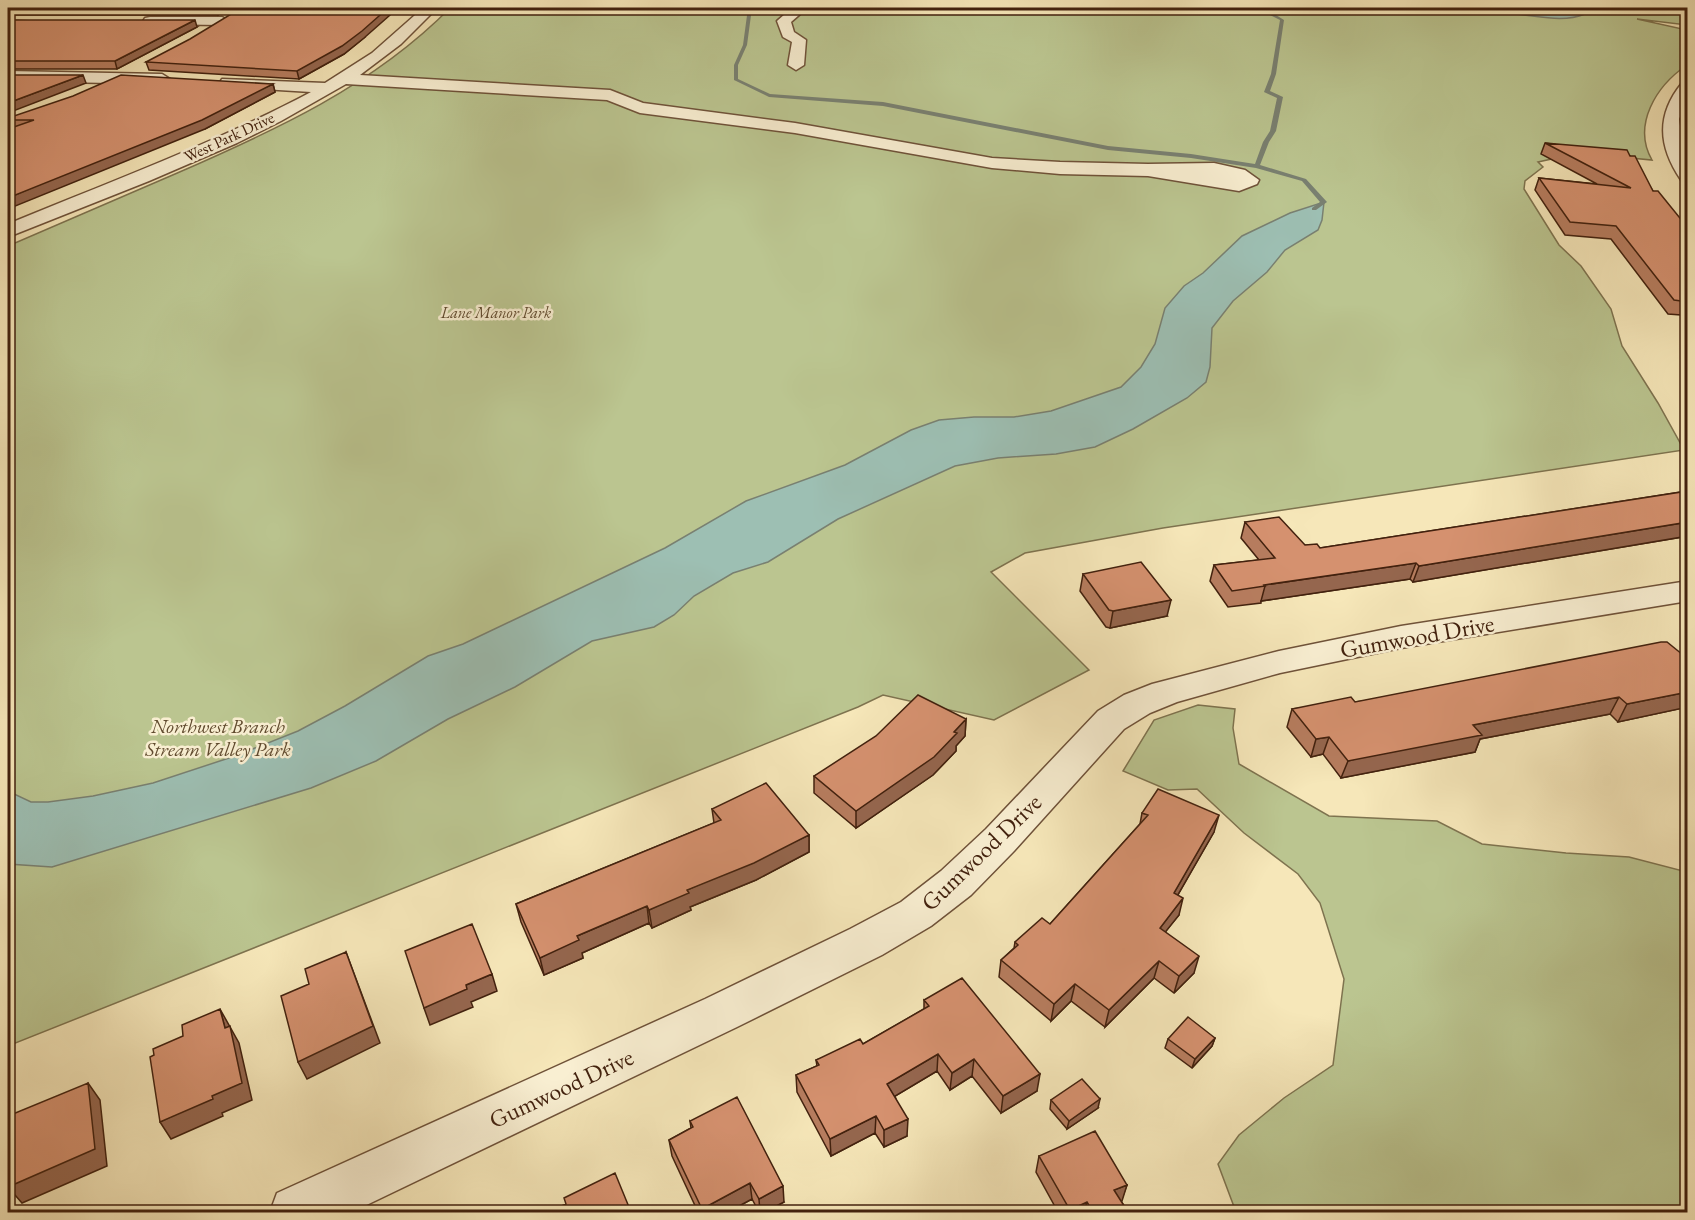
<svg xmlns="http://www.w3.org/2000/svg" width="1695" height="1220" font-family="'EB Garamond',serif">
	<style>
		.green { fill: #bbc590; stroke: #7e734f; stroke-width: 1.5 }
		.water { fill: #9dbfb3; stroke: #798071; stroke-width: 1.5 }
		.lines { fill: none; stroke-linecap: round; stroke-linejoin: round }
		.stream { fill: #798071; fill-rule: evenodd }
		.minor-casing { stroke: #6f5239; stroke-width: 3 }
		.minor { fill: #f9efd2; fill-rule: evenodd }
		.wall { fill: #b77d5f; stroke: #42210e; stroke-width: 1.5 }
		.shaded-wall { fill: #95664e; stroke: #42210e; stroke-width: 1.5 }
		.building { fill: #d5916f; stroke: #42210e; stroke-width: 1.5 }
		.labels { text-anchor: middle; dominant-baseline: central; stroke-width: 5; stroke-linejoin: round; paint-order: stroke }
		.far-street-label { font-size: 16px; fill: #42210e; stroke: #f9efd2 }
		.far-park-label { font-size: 16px; font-style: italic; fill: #604a2e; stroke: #f9efd2 }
		.park-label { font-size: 20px; font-style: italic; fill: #604a2e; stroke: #f9efd2 }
		.near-street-label { font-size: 24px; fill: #42210e; stroke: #f9efd2 }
	</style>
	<rect width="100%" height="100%" fill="#f6e7b9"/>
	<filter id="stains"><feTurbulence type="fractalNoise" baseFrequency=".00333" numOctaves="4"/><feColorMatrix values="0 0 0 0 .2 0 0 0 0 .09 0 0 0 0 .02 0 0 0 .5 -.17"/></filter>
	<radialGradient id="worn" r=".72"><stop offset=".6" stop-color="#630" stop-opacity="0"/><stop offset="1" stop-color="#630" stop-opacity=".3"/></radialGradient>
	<path class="green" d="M450 8H1581L1605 12 1599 8H1687V25L1637 19 1687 30V65C1656 86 1632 125 1652 160L1589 154 1570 155 1538 162 1543 167 1525 181 1524 189 1559 245 1581 266 1611 309 1622 346 1658 403 1684 450 1163 528 1025 553 991 572 1089 670 994 720 883 695 858 707 8 1046V246C63 222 119 198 175 174 274 131 373 86 450 8Z
		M1198 705 1235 709 1233 728 1239 764 1329 816 1437 821 1482 844 1566 853 1629 857 1687 872V1212H1236L1218 1164 1239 1135 1284 1098 1333 1065 1344 979 1320 903 1298 874 1244 833 1197 789 1168 790 1123 771 1154 720Z"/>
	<path class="water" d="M1414 8H1586L1585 14C1563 23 1539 16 1516 14 1482 12 1448 13 1414 8Z
		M1324 202 1322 220 1318 230 1285 250 1267 272 1233 301 1212 328 1210 367 1206 382 1187 398 1133 429 1095 447 1056 454 998 458 955 466 838 519 768 562 733 573 694 596 674 615 654 627 592 641 515 687 448 719 376 761 311 788 52 867 8 864V781L14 794 31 802H48L93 796 153 783 235 756 298 731 345 706 428 656 463 644 665 548 746 501 845 465 911 430 939 420 974 417H1014L1051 411 1121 387 1141 367 1155 344 1165 308 1184 286 1203 273 1242 236 1290 213Z"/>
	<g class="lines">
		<path class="stream" d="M748 8H752L747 45 738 65V79L770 94 883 102 1108 146 1191 154 1255 164 1263 142 1270 131 1277 98 1264 92 1271 74 1280 20 1264 12V8H1268V10L1284 20 1276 74 1270 91 1283 97 1276 131 1269 142 1260 165 1306 179 1327 202 1316 210H1312V208L1320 202 1302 181 1256 168 1191 158 1108 150 883 106 769 97 734 80V65L743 45Z"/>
		<g class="minor-casing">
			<path id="minor" d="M423 8H437L401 44 360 75 610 90 643 103 795 123 992 158 1060 162 1148 164 1214 163 1245 170 1259 180 1257 184 1239 191 1148 176 1060 174 992 168 795 133 640 113 607 100 346 84 281 121 237 143 149 181 8 237V224C110 182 213 144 311 92L228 87 220 82 222 79 325 83 372 53Z
				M792 8H807L791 22 794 32 806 40 804 65 796 70 788 65 792 42 783 37 777 21Z
				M150 17H222L229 21 222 25 145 24 143 21 145 18Z
				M8 71 162 74 170 79 162 84 8 81Z
				M1688 81V97L1679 119 1682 140 1688 156V182L1681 180C1658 146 1656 115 1682 83Z
				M1688 581V601L1401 648 1280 673 1177 702 1150 713 1124 729 1014 851 971 895 931 926 882 955 737 1027 352 1212H270L277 1193 705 999 850 929 901 902 941 871 986 829 1098 711 1124 695 1152 684 1279 651 1401 626Z"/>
		</g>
		<use href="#minor" class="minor"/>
	</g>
	<path class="wall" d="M8 8H230L218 15H8Z
		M8 20 197 27 117 69H8Z
		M364 38 344 54 299 79 149 70 146 62Z
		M273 84 275 92 205 129H8V118Z
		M1545 143 1630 156 1653 191 1688 228V325L1681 315 1668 314 1611 239 1565 235 1535 190 1539 178 1597 184 1541 154Z
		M1688 491V536L1413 582 1410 579 1261 601V603L1228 607 1210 581 1214 565 1259 560 1241 538 1245 522 1305 545 1320 548Z
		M1083 574 1167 616 1110 628 1106 627 1080 591Z
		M1688 659V707L1618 722 1610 714 1480 739 1475 752 1341 778 1323 754 1311 757 1287 727 1292 709 1355 702Z
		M966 719 965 736 956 746V751L933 775 856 828 814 793V776Z
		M712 809 809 835V852L756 880 690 907 691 910 652 928 649 923 582 953 583 958 544 975 521 922 516 904 714 823Z
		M1142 813 1214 832 1178 895 1179 915 1165 932 1194 973 1174 993 1154 978 1105 1027 1071 1001 1051 1021 999 977 1001 960 1014 948 1015 942 1050 924 1140 824Z
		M924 1000 1037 1091 1001 1113 972 1076 950 1090 937 1071 895 1096 907 1136 884 1147 875 1133 831 1156 797 1092 796 1075 817 1066 816 1060 863 1044 924 1009Z
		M1215 1038 1212 1046 1192 1068 1165 1048 1168 1039Z
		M1051 1100 1098 1108 1067 1129 1050 1109Z
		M690 1121 784 1202 765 1212H759L752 1199 728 1212H698L672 1156 669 1140 691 1128Z
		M1039 1156 1127 1185 1121 1201 1128 1212H1058L1036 1172Z"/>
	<path class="shaded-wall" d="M216 8H230L218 15Z
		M388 8H398L364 38 344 54 299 79 297 71Z
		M195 20 197 27 117 69 115 61Z
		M83 75 86 83 8 113V103Z
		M273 84 275 92 205 129 8 209V198Z
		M1688 522V536L1413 582 1419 566Z
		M1416 563 1410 579 1261 601 1265 586 1264 585Z
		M1171 600 1167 616 1110 628 1113 611Z
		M1688 692V707L1618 722 1627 704Z
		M1619 697 1610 714 1480 739 1475 752 1341 778 1348 761 1473 725Z
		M966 719 965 736 956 746V751L933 775 856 828V811L954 732Z
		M1329 737 1323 754 1311 757 1316 739Z
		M1219 815 1214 832 1169 910 1174 893Z
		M809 835V852L756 880 690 907 691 910 652 928 649 910 687 890Z
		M1183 898 1179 915 1155 945 1160 928Z
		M647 906 649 923 582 953 583 958 544 975 540 958 577 936Z
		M346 952 380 1043 307 1079 298 1062Z
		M1199 956 1194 973 1174 993 1179 976Z
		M1159 961 1154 978 1105 1027 1109 1010Z
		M492 974 497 991 471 1002 473 1007 430 1025 424 1008 466 985Z
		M1075 984 1071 1001 1051 1021 1054 1004Z
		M220 1009 239 1043 252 1100 222 1113 223 1116 171 1139 160 1122 212 1096 225 1028Z
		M1215 1038 1212 1046 1192 1068 1195 1059Z
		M938 1054 937 1071 887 1101V1084Z
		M974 1059 972 1076 950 1090 952 1073Z
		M1040 1074 1037 1091 1001 1113 1003 1096Z
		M88 1083 100 1100 107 1166 22 1203 8 1187Z
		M1100 1099 1098 1108 1067 1129 1069 1121Z
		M876 1116 875 1133 831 1156 830 1139Z
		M908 1119 907 1136 884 1147V1130Z
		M750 1183 752 1199 728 1212H702V1209Z
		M1127 1185 1122 1201 1110 1207 1114 1190Z
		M783 1186 784 1202 765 1212H760L759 1199Z
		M1087 1202 1084 1212H1069L1070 1210Z"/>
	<path class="building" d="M241 8H388L362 31 342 46 297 71 146 62 190 39Z
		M8 20H195L115 61H8Z
		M8 75H83L8 103Z
		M121 75 273 84 202 120 8 198V129L34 120H8V118L73 96Z
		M1545 143 1627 150 1630 156H1635L1653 191H1658L1688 228V302L1674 300 1616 226 1570 222 1539 178 1631 188Z
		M1688 491V522L1419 566 1416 563 1264 585 1265 586 1232 591 1214 565 1275 558 1245 522 1279 517 1305 545 1317 544 1320 548Z
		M1141 562 1171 600 1113 611 1109 610 1083 574Z
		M1661 642H1667L1688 659V692L1627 704 1619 697 1473 725 1482 735 1348 761 1329 737 1316 739 1292 709 1351 697 1355 702Z
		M918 695 966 719 954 732 957 733 934 757 856 811 814 776 876 736Z
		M766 783 809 835 754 863 687 890 689 893 649 910 647 906 577 936 579 940 540 958 516 904 721 820 712 809Z
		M1158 789 1219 815 1174 893 1183 898 1160 928 1199 956 1179 976 1159 961 1109 1010 1075 984 1054 1004 1001 960 1018 945 1015 942 1042 918 1050 924 1148 815 1142 813Z
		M472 924 492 974 466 985 467 989 424 1008 405 951Z
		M346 952 373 1026 298 1062 281 996 309 984 305 969Z
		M962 978 1040 1074 1003 1096 974 1059 952 1073 938 1054 887 1084 908 1119 884 1130 876 1116 830 1139 796 1075 819 1065 816 1060 860 1039 863 1044 929 1006 924 1000Z
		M220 1009 225 1028 230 1026 242 1083 212 1096 213 1099 160 1122 150 1057 154 1055 153 1049 183 1036 182 1025Z
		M1188 1017 1215 1038 1195 1059 1168 1039Z
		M1082 1079 1100 1099 1069 1121 1051 1100Z
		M88 1083 95 1149 8 1187V1116Z
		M737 1097 783 1186 759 1199 750 1183 702 1209 669 1140 693 1127 690 1121Z
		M1095 1131 1127 1185 1114 1190 1128 1212H1093L1087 1202 1070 1210 1039 1156Z
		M615 1173 631 1212H548L566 1204 564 1198Z"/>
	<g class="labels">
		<g class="far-street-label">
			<text transform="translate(229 137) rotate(-25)">West Park Drive</text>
		</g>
		<g class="far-park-label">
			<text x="496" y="312">Lane Manor Park</text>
		</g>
		<g class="park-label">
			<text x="218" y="726">Northwest Branch<tspan x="218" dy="23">Stream Valley Park</tspan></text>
		</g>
		<g class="near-street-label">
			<text transform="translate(1417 636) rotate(-10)">Gumwood Drive</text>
			<text transform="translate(981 852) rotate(-44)">Gumwood Drive</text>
			<text transform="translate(561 1088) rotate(-25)">Gumwood Drive</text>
		</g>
	</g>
	<rect width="1695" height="1220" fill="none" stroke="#f6e7b9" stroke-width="30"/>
	<rect x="9" y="9" width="1677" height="1202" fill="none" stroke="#42210e" stroke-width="3"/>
	<rect x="15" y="15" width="1665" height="1190" fill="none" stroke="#42210e" stroke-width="1.5"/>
	<rect width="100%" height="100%" filter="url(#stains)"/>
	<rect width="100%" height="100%" fill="url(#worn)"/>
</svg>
